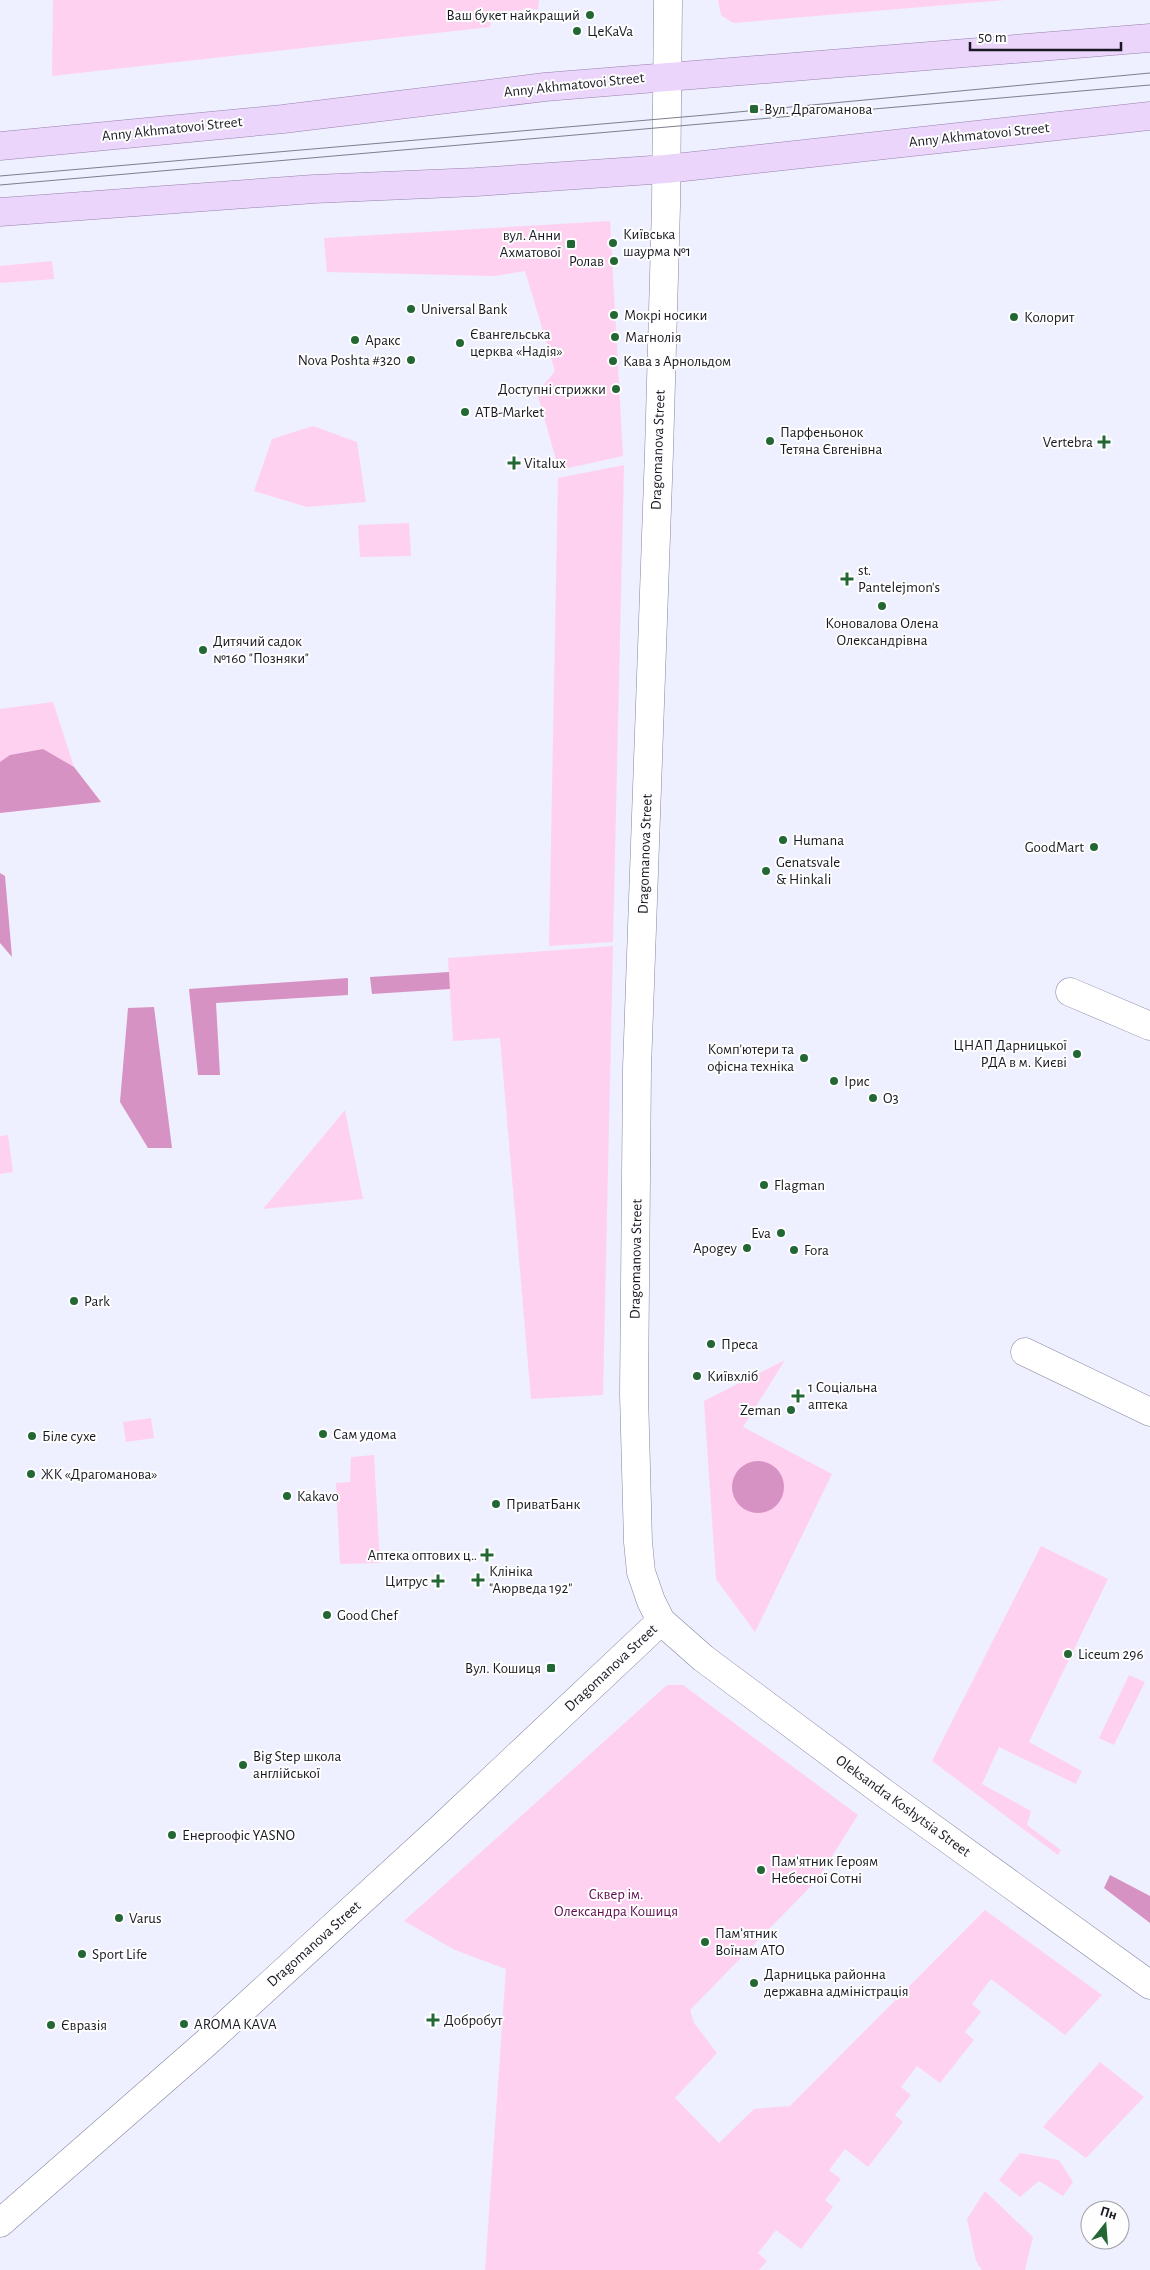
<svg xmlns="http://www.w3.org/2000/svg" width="1150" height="2270" font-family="'Alegreya Sans',sans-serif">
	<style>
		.green { fill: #ffd1f1 }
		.forest { fill: #d792c4 }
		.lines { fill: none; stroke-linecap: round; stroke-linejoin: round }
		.minor-casing { stroke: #85869e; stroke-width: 29 }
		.major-casing { stroke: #9881ad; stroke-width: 29 }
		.minor { stroke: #fff; stroke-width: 28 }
		.major { stroke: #ebd5fb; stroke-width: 28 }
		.tram { stroke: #7e7f8b; stroke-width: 1 }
		.poi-dot { fill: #236834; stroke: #fefefe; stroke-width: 2 }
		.labels { text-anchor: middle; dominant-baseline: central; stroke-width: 4; stroke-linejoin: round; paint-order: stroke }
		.poi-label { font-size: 15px; fill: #181922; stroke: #fefefe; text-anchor: start }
		.street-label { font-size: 15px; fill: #181922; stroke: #fefefe }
		.park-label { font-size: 15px; fill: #5f0c50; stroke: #fefefe }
	</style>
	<rect width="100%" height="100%" fill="#eeefff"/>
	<path class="green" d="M53 0H539L538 9 492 12 490 27 52 76Z
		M718 0H1005L733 23 721 15Z
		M610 221 623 456 559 470 537 393 555 371 525 271 494 276 327 272 324 238Z
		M52 261 54 279 0 283V266Z
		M313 426 357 442 366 502 307 507 254 491 272 439Z
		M624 465 613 942 549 946 558 478Z
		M409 523 411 556 360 557 358 525Z
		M53 702 74 767 101 802 0 812V709Z
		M613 946 603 1395 531 1399 500 1038 453 1041 448 958Z
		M345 1110 363 1199 263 1209Z
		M8 1135 13 1172 0 1174V1136Z
		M785 1360 743 1427 832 1474 755 1632 716 1579 704 1401Z
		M151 1418 154 1438 126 1442 123 1422Z
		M374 1455 380 1563 340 1564 336 1483 350 1482 351 1457Z
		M1041 1546 1108 1579 1029 1742 1082 1771 1076 1784 999 1747 982 1784 1031 1811 1027 1825 1061 1850 1058 1855 932 1761Z
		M1129 1675 1145 1682 1114 1745 1099 1738Z
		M667 1685H683L858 1815 817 1880 690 2010 694 2023 717 2053 675 2098 719 2143 754 2109 790 2106 985 1910 1102 1995 1065 2035 991 1979 972 2004 981 2012 965 2032 974 2040 940 2083 917 2066 901 2087 911 2095 895 2115 903 2122 868 2167 845 2149 829 2170 841 2179 825 2200 833 2207 801 2249 776 2230 758 2253 767 2261 759 2270H485L506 1969 455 1950 404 1921Z
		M1100 2062 1144 2097 1086 2158 1043 2127Z
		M1020 2153 1059 2160 1073 2182 1063 2196 1039 2181 1020 2197 999 2180Z
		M985 2191 1033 2237 1025 2270H982L976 2261 967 2219Z"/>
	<path class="forest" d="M43 749 74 767 101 802 0 813V762L10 755Z
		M0 873 5 876 12 957 0 943Z
		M449 972 450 989 372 994 370 977Z
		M348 978V995L216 1003 220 1075H198L189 989Z
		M154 1007 172 1148H148L120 1102 128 1008Z
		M732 1487a26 26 0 1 1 52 0a26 26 0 1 1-52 0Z
		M1110 1875 1150 1896V1923L1104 1888Z"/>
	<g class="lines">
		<g class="minor-casing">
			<path id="minor" d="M668 0 666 206 659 452 637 1068 634 1394 638 1542 641 1572 651 1601 661 1621 703 1658 884 1793 1150 1985
				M1070 992 1150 1026
				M1025 1352 1150 1412
				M0 2223 206 2043 442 1827 661 1621"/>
		</g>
		<g class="major-casing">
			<path id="major" d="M0 146 283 119 545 87 1150 38
				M0 212 314 189 476 182 666 169 1150 116"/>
		</g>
		<use href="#minor" class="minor"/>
		<use href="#major" class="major"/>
		<path class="tram" d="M0 176 706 115 1150 73
			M0 185 1150 85"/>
	</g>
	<g class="poi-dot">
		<circle cx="590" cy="15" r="5"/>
		<circle cx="577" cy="31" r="5"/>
		<rect x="749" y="104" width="10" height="10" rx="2.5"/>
		<circle cx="613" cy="243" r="5"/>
		<rect x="566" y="239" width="10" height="10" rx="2.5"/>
		<circle cx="614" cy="261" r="5"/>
		<circle cx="411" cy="309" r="5"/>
		<circle cx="614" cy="315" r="5"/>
		<circle cx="1014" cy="317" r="5"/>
		<circle cx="615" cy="337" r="5"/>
		<circle cx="355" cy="340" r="5"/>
		<circle cx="460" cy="343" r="5"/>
		<circle cx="411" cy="360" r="5"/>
		<circle cx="613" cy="361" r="5"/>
		<circle cx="616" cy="389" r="5"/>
		<circle cx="465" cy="412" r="5"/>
		<circle cx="770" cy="441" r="5"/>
		<path d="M1101.5 434.5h5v5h5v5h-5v5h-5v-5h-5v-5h5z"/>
		<path d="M511.5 455.5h5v5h5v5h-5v5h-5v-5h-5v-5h5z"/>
		<path d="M844.5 571.5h5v5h5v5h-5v5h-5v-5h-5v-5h5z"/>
		<circle cx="882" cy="606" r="5"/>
		<circle cx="203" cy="650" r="5"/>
		<circle cx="783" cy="840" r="5"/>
		<circle cx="1094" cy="847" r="5"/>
		<circle cx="766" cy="871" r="5"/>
		<circle cx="1077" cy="1054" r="5"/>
		<circle cx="804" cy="1058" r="5"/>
		<circle cx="834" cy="1081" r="5"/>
		<circle cx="873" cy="1098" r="5"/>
		<circle cx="764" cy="1185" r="5"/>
		<circle cx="781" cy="1233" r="5"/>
		<circle cx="747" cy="1248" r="5"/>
		<circle cx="794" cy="1250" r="5"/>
		<circle cx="74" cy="1301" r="5"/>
		<circle cx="711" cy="1344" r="5"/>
		<circle cx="697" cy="1376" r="5"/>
		<path d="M795.5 1388.5h5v5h5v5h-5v5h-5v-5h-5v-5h5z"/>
		<circle cx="791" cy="1410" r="5"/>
		<circle cx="323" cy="1434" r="5"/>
		<circle cx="32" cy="1436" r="5"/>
		<circle cx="31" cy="1474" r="5"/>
		<circle cx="287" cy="1496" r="5"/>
		<circle cx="496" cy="1504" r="5"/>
		<path d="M484.5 1547.5h5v5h5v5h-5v5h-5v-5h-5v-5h5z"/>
		<path d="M475.5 1572.5h5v5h5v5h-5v5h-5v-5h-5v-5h5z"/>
		<path d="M435.5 1573.5h5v5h5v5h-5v5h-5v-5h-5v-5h5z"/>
		<circle cx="327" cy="1615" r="5"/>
		<circle cx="1068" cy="1654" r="5"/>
		<rect x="546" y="1663" width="10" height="10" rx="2.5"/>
		<circle cx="243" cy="1765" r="5"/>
		<circle cx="172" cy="1835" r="5"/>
		<circle cx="761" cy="1870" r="5"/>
		<circle cx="119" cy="1918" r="5"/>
		<circle cx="705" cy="1942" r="5"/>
		<circle cx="82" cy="1954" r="5"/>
		<circle cx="754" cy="1983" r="5"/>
		<path d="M430.5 2012.5h5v5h5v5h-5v5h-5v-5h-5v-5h5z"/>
		<circle cx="184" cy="2024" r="5"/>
		<circle cx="51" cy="2025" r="5"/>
	</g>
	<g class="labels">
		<g class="poi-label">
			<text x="580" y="15" text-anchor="end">Ваш букет найкращий</text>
			<text x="587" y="31">ЦеKaVa</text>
			<text x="764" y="109">Вул. Драгоманова</text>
			<text x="623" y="234">Київська<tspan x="623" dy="17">шаурма №1</tspan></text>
			<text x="561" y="235" text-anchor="end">вул. Анни<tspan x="561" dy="17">Ахматової</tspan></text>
			<text x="604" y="261" text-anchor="end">Ролав</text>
			<text x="421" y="309">Universal Bank</text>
			<text x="624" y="315">Мокрі носики</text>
			<text x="1024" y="317">Колорит</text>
			<text x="470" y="334">Євангельська<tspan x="470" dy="17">церква «Надія»</tspan></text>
			<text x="625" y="337">Магнолія</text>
			<text x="365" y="340">Аракс</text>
			<text x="401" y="360" text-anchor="end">Nova Poshta #320</text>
			<text x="623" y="361">Кава з Арнольдом</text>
			<text x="606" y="389" text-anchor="end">Доступні стрижки</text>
			<text x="475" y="412">ATB-Market</text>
			<text x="780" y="432">Парфеньонок<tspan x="780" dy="17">Тетяна Євгенівна</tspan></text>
			<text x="1093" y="442" text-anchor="end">Vertebra</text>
			<text x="524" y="463">Vitalux</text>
			<text x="858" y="570">st.<tspan x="858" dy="17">Pantelejmon's</tspan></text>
			<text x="882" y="623" text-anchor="middle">Коновалова Олена<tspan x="882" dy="17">Олександрівна</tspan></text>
			<text x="213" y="641">Дитячий садок<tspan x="213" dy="17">№160 "Позняки"</tspan></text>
			<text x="793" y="840">Humana</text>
			<text x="1084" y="847" text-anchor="end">GoodMart</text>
			<text x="776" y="862">Genatsvale<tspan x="776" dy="17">&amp; Hinkali</tspan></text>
			<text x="1067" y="1045" text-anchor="end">ЦНАП Дарницької<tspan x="1067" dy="17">РДА в м. Києві</tspan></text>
			<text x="794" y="1049" text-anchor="end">Комп'ютери та<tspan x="794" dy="17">офісна техніка</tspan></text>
			<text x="844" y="1081">Ірис</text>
			<text x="883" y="1098">O3</text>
			<text x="774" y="1185">Flagman</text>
			<text x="771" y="1233" text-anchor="end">Eva</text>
			<text x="737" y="1248" text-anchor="end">Apogeу</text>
			<text x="804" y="1250">Fora</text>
			<text x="84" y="1301">Park</text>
			<text x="721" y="1344">Преса</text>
			<text x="707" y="1376">Київхліб</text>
			<text x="808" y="1387">1 Соціальна<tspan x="808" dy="17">аптека</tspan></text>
			<text x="781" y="1410" text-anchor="end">Zeman</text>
			<text x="333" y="1434">Сам удома</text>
			<text x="42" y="1436">Біле сухе</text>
			<text x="41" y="1474">ЖК «Драгоманова»</text>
			<text x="297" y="1496">Kakavo</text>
			<text x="506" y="1504">ПриватБанк</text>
			<text x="477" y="1555" text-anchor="end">Аптека оптових ц‥</text>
			<text x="489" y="1571">Клініка<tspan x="489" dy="17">"Аюрведа 192"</tspan></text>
			<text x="428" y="1581" text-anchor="end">Цитрус</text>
			<text x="337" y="1615">Good Chef</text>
			<text x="1078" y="1654">Liceum 296</text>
			<text x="541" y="1668" text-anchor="end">Вул. Кошиця</text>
			<text x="253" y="1756">Big Step школа<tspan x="253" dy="17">англiйськоï</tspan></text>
			<text x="182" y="1835">Енергоофіс YASNO</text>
			<text x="771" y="1861">Пам'ятник Героям<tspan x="771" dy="17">Небесної Сотні</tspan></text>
			<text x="129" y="1918">Varus</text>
			<text x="715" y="1933">Пам’ятник<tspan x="715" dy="17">Воїнам АТО</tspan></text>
			<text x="92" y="1954">Sport Life</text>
			<text x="764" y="1974">Дарницька районна<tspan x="764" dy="17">державна адміністрація</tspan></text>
			<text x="444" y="2020">Добробут</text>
			<text x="194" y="2024">AROMA KAVA</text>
			<text x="61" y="2025">Євразія</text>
		</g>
		<g class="street-label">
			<text transform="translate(574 85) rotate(-6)">Anny Akhmatovoi Street</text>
			<text transform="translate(172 129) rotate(-6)">Anny Akhmatovoi Street</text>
			<text transform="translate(979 135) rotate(-6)">Anny Akhmatovoi Street</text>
			<text transform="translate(658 450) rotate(-88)">Dragomanova Street</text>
			<text transform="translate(645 854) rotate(-88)">Dragomanova Street</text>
			<text transform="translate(636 1259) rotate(-89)">Dragomanova Street</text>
			<text transform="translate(611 1668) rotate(-43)">Dragomanova Street</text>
			<text transform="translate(903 1806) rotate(36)">Oleksandra Koshytsia Street</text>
			<text transform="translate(314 1944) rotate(-42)">Dragomanova Street</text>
		</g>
		<g class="park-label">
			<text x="616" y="1894">Сквер ім.<tspan x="616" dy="17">Олександра Кошиця</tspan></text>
		</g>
	</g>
	<g transform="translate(1105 2225) rotate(17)"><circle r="24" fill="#fefefe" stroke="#a2a2a6"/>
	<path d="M0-4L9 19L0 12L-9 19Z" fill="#236834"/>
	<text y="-8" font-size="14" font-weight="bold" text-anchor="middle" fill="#181922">Пн</text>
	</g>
	<path d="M970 42v8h151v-8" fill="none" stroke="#181922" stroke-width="2.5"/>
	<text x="978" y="42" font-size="15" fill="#181922" stroke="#fefefe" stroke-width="4" paint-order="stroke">50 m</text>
</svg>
